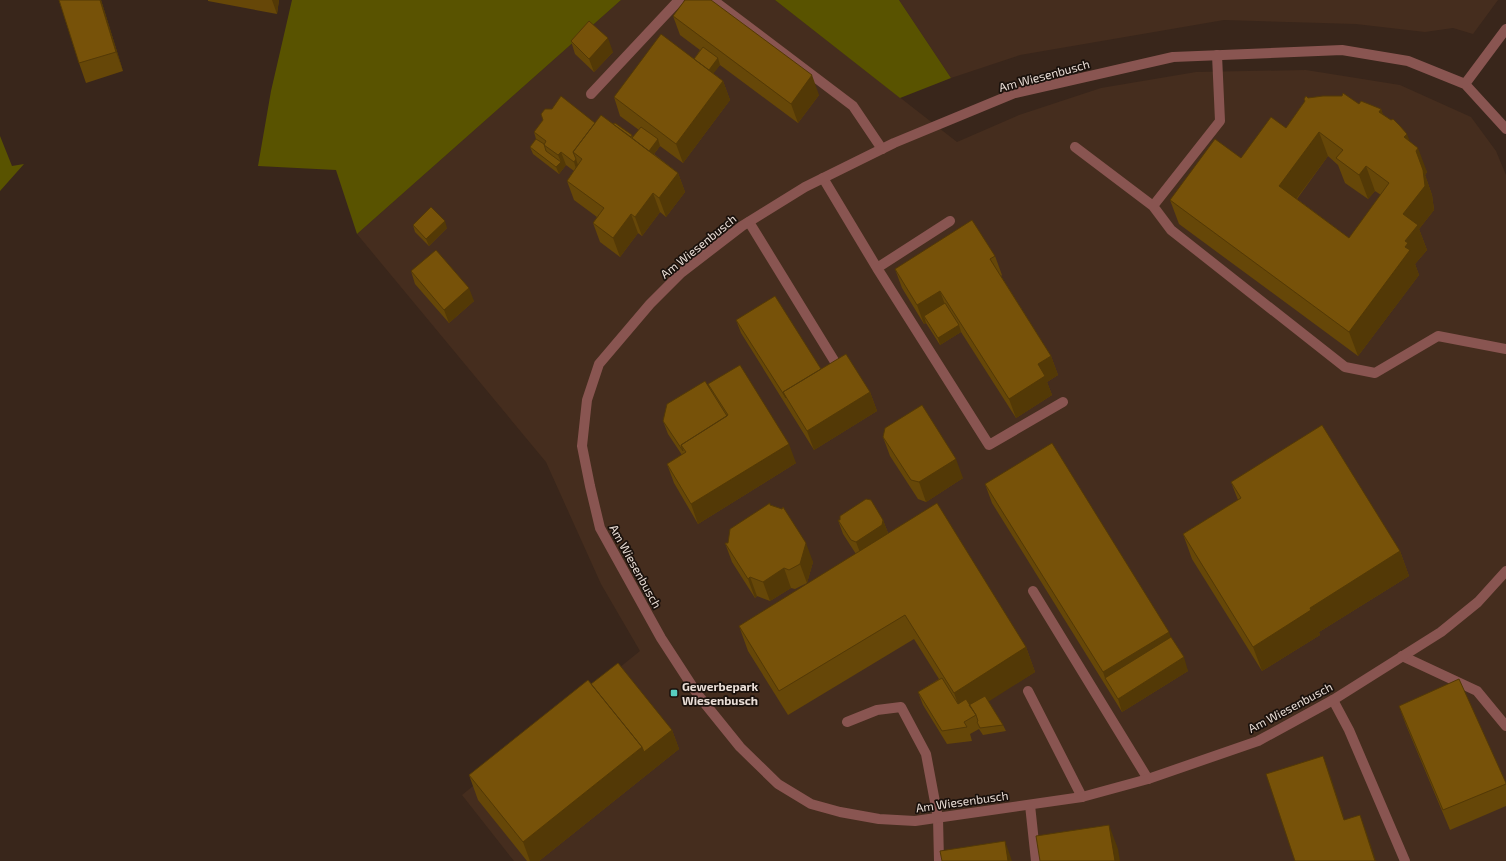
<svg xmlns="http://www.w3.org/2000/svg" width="1506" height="861" font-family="'Exo 2',sans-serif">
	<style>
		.built { fill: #452d1e }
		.green { fill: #595300 }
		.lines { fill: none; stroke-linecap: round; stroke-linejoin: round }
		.lane { stroke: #895551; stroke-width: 10 }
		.street { stroke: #895551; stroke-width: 10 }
		.wall { fill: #664708; fill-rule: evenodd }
		.shaded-wall { fill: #533906 }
		.building { fill: #775209; stroke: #533906; fill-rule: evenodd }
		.poi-dot { fill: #58cebf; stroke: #1a110c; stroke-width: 1.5 }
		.labels { text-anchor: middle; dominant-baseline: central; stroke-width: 3.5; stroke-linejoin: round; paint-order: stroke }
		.street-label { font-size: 12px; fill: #e9ddd6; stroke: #1a110c }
		.poi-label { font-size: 12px; font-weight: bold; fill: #e9ddd6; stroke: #1a110c; text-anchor: start }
	</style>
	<rect width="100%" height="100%" fill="#39261b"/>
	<path class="built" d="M621 0H775L957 142 1019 115 1101 88 1196 72 1306 70 1400 85 1471 117 1496 151 1506 175V861H514L462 795 640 651 601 584 546 462 357 234Z
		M899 0H1498L1473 34 1453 28 1425 32 1356 24 1224 20 1020 55 951 78Z"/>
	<path class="green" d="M292 0H621L357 234 336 170 258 166 271 91Z
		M775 0H899L951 78 900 98Z
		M0 136 12 166 24 164 0 191Z"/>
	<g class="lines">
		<path class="lane" d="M713 0 853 106 882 149
			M591 94 679 0
			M1075 147 1153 206 1171 230 1345 367 1375 373 1438 336 1506 349
			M823 178 877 268 989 445 1063 402
			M1153 206 1220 121 1217 55
			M749 222 835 362
			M877 268 950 221
			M1033 591 1148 779
			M1402 656 1477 691 1506 726
			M1028 691 1082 797
			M1333 700 1349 730 1405 861
			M847 722 877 710 901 707 926 754 938 818 939 861
			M1030 805 1036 861"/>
		<path class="street" d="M1465 84 1506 29
			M1506 129 1465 84 1408 61 1342 50 1173 57 1015 93 894 143 805 187 742 226 681 273 650 304 599 364 587 400 582 446 590 486 600 528 661 638 698 695 740 747 778 784 811 804 840 812 879 819 915 821 1082 797 1148 779 1258 741 1333 700 1441 632 1478 602 1506 571"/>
	</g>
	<path class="wall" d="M59 0H101L123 71 86 83 79 63Z
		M208 0H279L277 14 208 1Z
		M673 16 819 95 798 123 720 65 713 73 723 81 730 100 683 163 660 146 654 154 678 173 685 192 666 217 660 212 642 236 638 233 620 257 600 242 593 223 597 217 574 200 567 181 574 171 566 165 559 174 533 154 530 147 536 139 534 132 595 123 613 124 632 135 633 138 639 130 620 116 614 97 694 59 700 50 680 35Z
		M571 41 613 52 594 72 575 54Z
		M1308 98 1359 104 1381 109 1383 115 1409 141 1427 172 1425 175 1432 195 1434 210 1419 229 1427 250 1415 264 1419 275 1358 356 1179 224 1170 200 1241 158 1286 128 1305 101 1304 99ZM1328 156 1338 165 1345 183 1368 199 1375 191 1381 195 1349 238 1297 199Z
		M413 225 447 228 429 246 415 232Z
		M995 256 1002 275 1001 276 1051 356 1058 375 1047 382 1052 395 1016 418 961 332 940 345 926 323 924 324 902 288 895 269Z
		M411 271 474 301 449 323 415 284Z
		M736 320 821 369 870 392 877 411 814 450 741 333Z
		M708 384 796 463 698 524 674 483 667 464 682 455 668 434 663 421 710 389Z
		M883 437 963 478 926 502 918 499 890 456Z
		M1231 482 1400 551 1409 576 1319 632 1320 635 1262 671 1192 559 1183 534 1238 500Z
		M985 484 1171 638 1188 671 1122 712 992 503Z
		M771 505 782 509 813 562 807 583 795 589 791 588 770 601 757 596 755 598 732 562 725 543H728Z
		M838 520H883L888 533 1026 647 1035 672 988 701 1003 725 1006 731 983 735 979 729 970 734 972 741 947 744 923 705 918 692 939 679 914 639 788 715 748 651 739 626 856 554 843 534Z
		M591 684 672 730 679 749 539 861H527L478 800 469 775Z
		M1399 706 1506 783V806L1450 830 1406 725Z"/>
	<path class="shaded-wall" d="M100 0H101L123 71 116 52Z
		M272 0H279L277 14Z
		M608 38 613 52 594 72 589 59Z
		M718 58 720 65 707 82 704 76Z
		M812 75 819 95 798 123 791 104Z
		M723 81 730 100 683 163 676 144Z
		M1381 109 1390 134 1379 112Z
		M1319 132 1328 156 1288 210 1279 186Z
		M1407 134 1416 158 1404 137Z
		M658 139 660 146 647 163 645 156Z
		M1418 148 1427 172 1425 175 1432 195 1434 210 1419 229 1427 250 1415 264 1419 275 1358 356 1349 332 1405 247V241L1403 214 1416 151Z
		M561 152 566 165 559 174 556 167 561 162 558 155Z
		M576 159 580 171 578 175 574 162Z
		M1366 166 1375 191 1368 199 1359 175Z
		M678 173 685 192 666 217 659 198Z
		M653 193 660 212 642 236 635 217Z
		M631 214 638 233 620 257 613 238Z
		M445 221 447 228 429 246 426 239Z
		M469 288 474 301 449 323 444 310Z
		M940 291 947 310 924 316 926 323 924 324 917 305Z
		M959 325 961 332 940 345 938 338Z
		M1051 356 1058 375 1047 382 1052 395 1016 418 1009 399 1038 364Z
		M870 392 877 411 814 450 807 431Z
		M789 444 796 463 698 524 691 504Z
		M956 459 963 478 926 502 919 482Z
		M883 520 888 533 861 555 856 542Z
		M806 543 813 562 807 583 800 564Z
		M1400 551 1409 576 1319 632 1320 635 1262 671 1253 647 1310 608Z
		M784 568 791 588 770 601 763 582Z
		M750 577 757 596 755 598 748 579Z
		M1169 632 1176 651 1105 678 1103 672Z
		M1026 647 1035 672 963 718 954 693Z
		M1184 657 1188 671 1122 712 1118 699Z
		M672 730 679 749 539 861H530L523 842 642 747Z
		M1323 756 1330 775 1351 839 1344 820Z
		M1360 815 1367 834 1376 861H1375Z
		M1109 825 1118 849 1120 861H1115Z
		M1005 841 1012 861H1008Z"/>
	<path class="building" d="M59 0H100L116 52 79 63Z
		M685 0H711L812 75 791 104 673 16Z
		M589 21 608 38 589 59 571 41Z
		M661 34 723 81 676 144 614 97Z
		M703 47 718 58 709 70 694 59Z
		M1343 93 1359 104 1361 101 1381 109 1379 112 1391 120 1393 119 1400 126 1407 134 1404 137 1418 148 1416 151 1423 170 1425 186 1403 214 1418 225 1405 241 1408 243 1405 247 1410 250 1349 332 1170 200 1215 139 1241 158 1271 117 1286 128 1305 101 1304 99 1306 96 1308 98 1323 96H1342ZM1319 132 1343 150 1336 158 1359 175 1366 166 1389 183 1349 238 1279 186Z
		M561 96 595 123 573 152 576 159 574 162 561 152 558 155 544 145 546 141 534 132 543 120 541 114 545 109H552Z
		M601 115 678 173 659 198 653 193 635 217 631 214 613 238 593 223 604 208 567 181 582 159 573 152Z
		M615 123 632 135 631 137 613 124Z
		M641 127 658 139 649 151 632 138Z
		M536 139 544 144 546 151 561 162 556 167 530 147Z
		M431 207 445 221 426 239 413 225Z
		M972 220 995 256 990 259 1051 356 1038 364 1045 376 1009 399 940 291 917 305 895 269Z
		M436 250 469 288 444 310 411 271Z
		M775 296 821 369 783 392 786 398 736 320Z
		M945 303 959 325 938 338 924 316Z
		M846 354 870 392 807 431 783 392Z
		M740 365 789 444 691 504 667 464 686 452 681 445 728 415 708 384Z
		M705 381 727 416 681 445 683 451 663 421 667 404Z
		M922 405 956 459 919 482 911 480 883 437 885 428Z
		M1322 425 1400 551 1310 608 1311 610 1253 647 1183 534 1241 498 1231 482Z
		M1052 443 1169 632 1103 672 985 484Z
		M866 499 871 500 883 520 882 525 856 542 851 540 838 520H840V516Z
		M770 503V505L782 509 783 507 806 543 800 564 789 570 784 568 763 582 750 577 748 579 725 543H728L730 529Z
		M937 503 1026 647 954 693 905 615 779 691 739 626Z
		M1171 637 1184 657 1118 699 1105 678Z
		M618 663 672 730 644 752 642 747 591 684Z
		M942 678 958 704 966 699 976 715 964 722 967 727 942 731 918 692Z
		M1459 679 1506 783V784L1443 810 1399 706Z
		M588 680 642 747 523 842 469 775Z
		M985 696 1003 725 980 728 977 722 978 721 976 715 969 705Z
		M1323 756 1344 820 1360 815 1375 861H1295L1266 774Z
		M1109 825 1115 861H1040L1036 836Z
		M1005 841 1008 861H942L940 851Z"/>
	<rect class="poi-dot" x="670" y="689" width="8" height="8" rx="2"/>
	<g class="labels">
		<g class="street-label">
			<text transform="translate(1044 75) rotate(-15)">Am Wiesenbusch</text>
			<text transform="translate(698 246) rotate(-39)">Am Wiesenbusch</text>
			<text transform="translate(636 566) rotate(61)">Am Wiesenbusch</text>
			<text transform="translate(1290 707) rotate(-28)">Am Wiesenbusch</text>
			<text transform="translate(962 801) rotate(-8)">Am Wiesenbusch</text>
		</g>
		<g class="poi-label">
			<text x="682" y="686">Gewerbepark<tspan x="682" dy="14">Wiesenbusch</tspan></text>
		</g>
	</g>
</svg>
